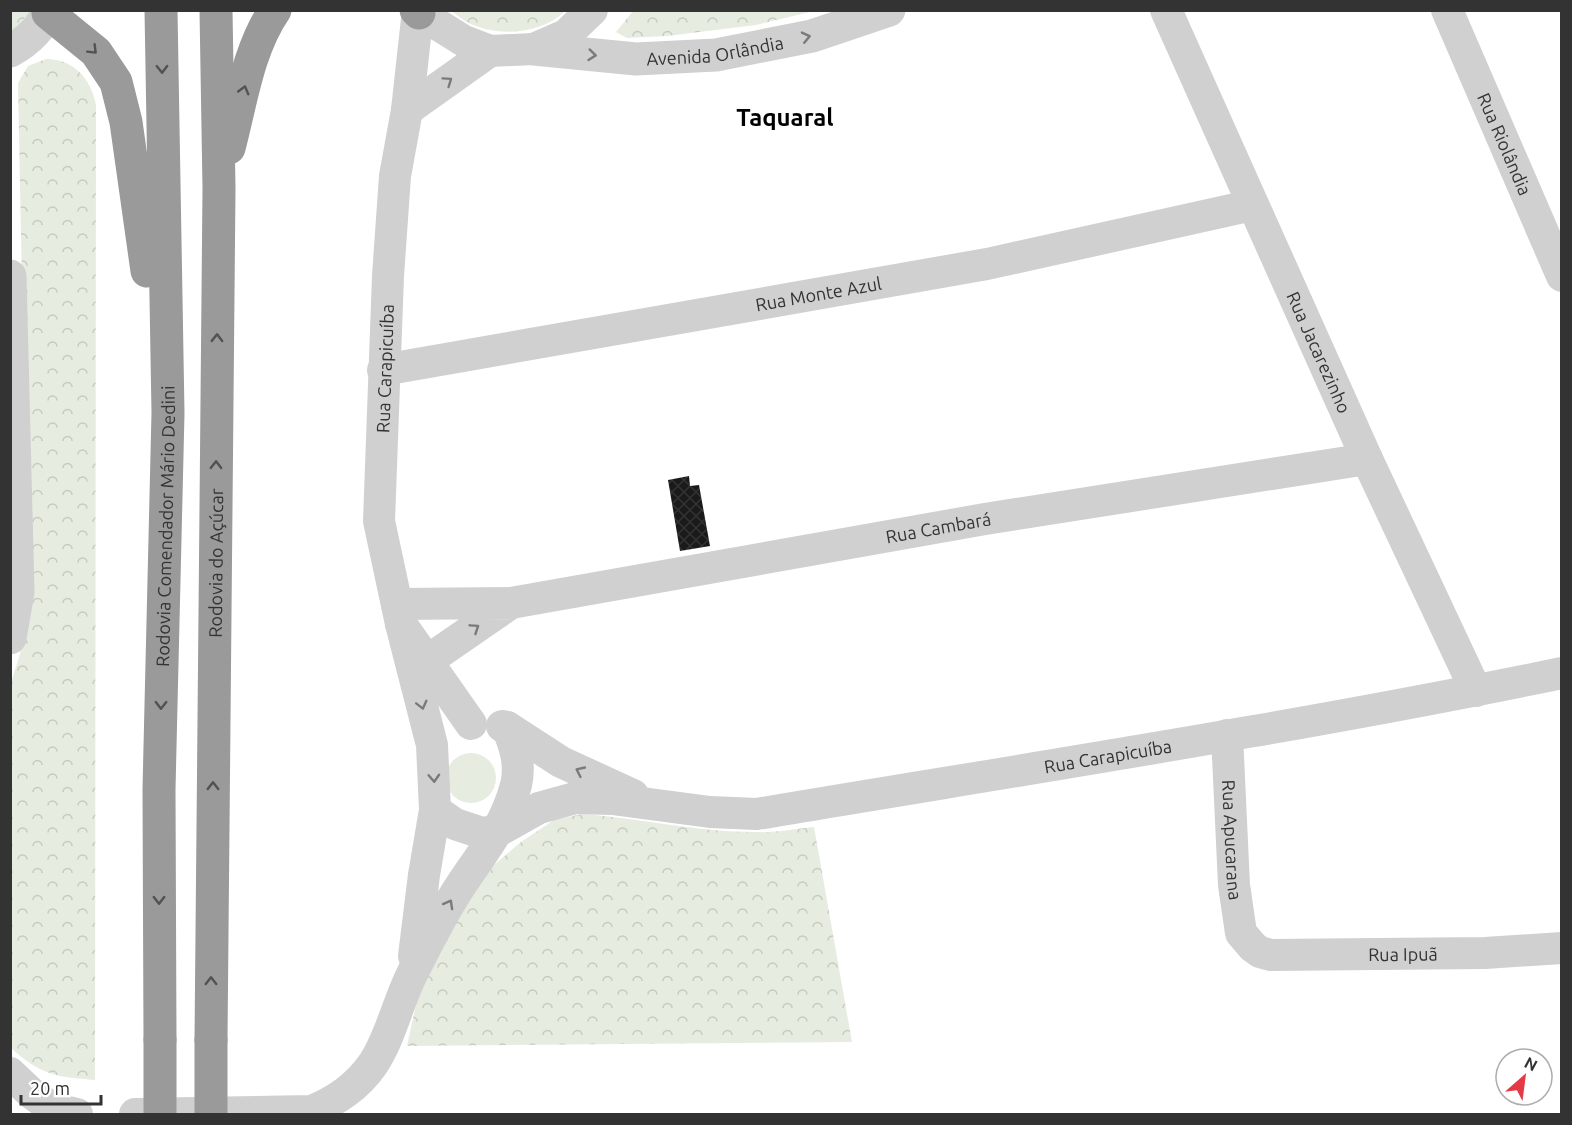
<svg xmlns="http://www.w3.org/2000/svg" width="1572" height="1125" font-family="Ubuntu,sans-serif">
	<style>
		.grass { fill: #e6ecdf }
		.forest { fill: url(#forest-crowns) }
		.building { fill: url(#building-cross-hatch) }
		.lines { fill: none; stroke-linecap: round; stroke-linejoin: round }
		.minor { stroke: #d0d0d0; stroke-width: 32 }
		.tertiary { stroke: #d0d0d0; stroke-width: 33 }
		.motorway { stroke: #9a9a9a; stroke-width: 33 }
		.motorway-bridge { stroke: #9a9a9a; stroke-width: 33 }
		.oneway { stroke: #7a7a7a }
		.oneway2 { stroke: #525252 }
		.labels { text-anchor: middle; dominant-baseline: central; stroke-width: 6; stroke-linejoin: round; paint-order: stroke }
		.street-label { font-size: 18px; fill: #333; stroke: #fff }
		.district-label { font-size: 24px; font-weight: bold; fill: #000; stroke: #fff }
	</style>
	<defs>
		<pattern id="forest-crowns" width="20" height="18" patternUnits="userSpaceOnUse" patternTransform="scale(1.5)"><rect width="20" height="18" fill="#e6ecdf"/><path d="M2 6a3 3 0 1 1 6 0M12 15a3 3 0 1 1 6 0" fill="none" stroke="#c6cbc0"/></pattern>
		<pattern id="building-cross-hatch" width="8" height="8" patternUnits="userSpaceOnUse" patternTransform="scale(1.5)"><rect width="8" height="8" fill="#1a1a1a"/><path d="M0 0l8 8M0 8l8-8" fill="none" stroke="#333"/></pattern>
	</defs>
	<rect width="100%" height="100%" fill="#fff"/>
	<path class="grass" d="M446 778a25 25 0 1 1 50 0a25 25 0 1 1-50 0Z"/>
	<path class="forest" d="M11 11H31L11 34Z
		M451 11H565C542 34 500 37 471 24 464 21 457 15 451 11Z
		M633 11 634 10 814 11 756 25 667 36 627 38 616 32Z
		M46 59C74 59 91 79 96 105L95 1080C56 1077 41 1075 11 1048L10 686 20 654 28 591 18 83 28 66Z
		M582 814C640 818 696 832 754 832 773 833 794 829 814 827L852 1042 407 1046 417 1000 429 961 468 896 494 865 521 842 554 820Z"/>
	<path class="building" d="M689 476 690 486 699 485 710 546 680 551 668 480Z"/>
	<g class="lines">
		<g class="minor">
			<path id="s1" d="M1166 10 1367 459 1476 691"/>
			<path id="s2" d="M1447 10 1562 276"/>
			<path d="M419 13 464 41 490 51 534 49 566 35 592 10"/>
			<path d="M407 110 490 51"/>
			<path id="s3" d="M383 370 987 264 1253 205"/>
			<path id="s4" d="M511 603 985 519 1367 459"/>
			<path d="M397 604 511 603 427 661"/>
			<path id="s5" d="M401 624 379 521 388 276 395 176 407 110 418 10"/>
			<path d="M502 726 507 727 561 762 633 795"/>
			<path id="s6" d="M1227 735 1234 885 1241 933 1253 947 1260 952 1271 955 1485 953 1562 948"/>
			<path id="s7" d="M435 810 455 824 482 833 498 831 539 808 575 798 612 799 710 812 757 814C1025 769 1295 728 1562 673"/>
			<path d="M414 956 424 875 435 810 432 745 401 624 471 724"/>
			<path d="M10 1073 31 1093 52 1108 77 1114"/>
			<path d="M135 1114 312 1111C337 1100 357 1087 373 1064 391 1037 398 1001 413 972 426 946 439 920 454 896 478 857 504 831 516 785 521 764 515 746 507 727"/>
		</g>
		<g class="tertiary">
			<path id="s8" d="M534 49 636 59 716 55 812 36 889 10"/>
			<path d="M10 51C28 41 41 29 49 10"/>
			<path d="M10 276 18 592 10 638"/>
		</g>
		<g class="motorway">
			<path d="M416 10 419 13"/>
			<path d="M48 13 96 52 116 82 126 122 147 271"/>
			<path d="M229 148C241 103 248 49 275 10"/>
			<path id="s9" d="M160 1040 159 789 168 413 161 10"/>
			<path id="s10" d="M211 1040 219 188 216 10"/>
		</g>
		<path class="motorway-bridge" d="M211 1040V1114
			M160 1114V1040"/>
	</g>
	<defs><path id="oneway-chevron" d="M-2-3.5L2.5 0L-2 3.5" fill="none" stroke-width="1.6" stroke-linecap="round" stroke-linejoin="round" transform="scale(1.5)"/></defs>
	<g class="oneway">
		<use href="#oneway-chevron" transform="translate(806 37) rotate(-13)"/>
		<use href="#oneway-chevron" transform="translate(592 55) rotate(6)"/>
		<use href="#oneway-chevron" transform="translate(448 81) rotate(-35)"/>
		<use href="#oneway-chevron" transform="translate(475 628) rotate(-34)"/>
		<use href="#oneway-chevron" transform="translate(422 705) rotate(76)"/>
		<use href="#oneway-chevron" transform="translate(580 771) rotate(-155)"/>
		<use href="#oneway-chevron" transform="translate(434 778) rotate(87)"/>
		<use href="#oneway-chevron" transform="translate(449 904) rotate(-61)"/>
	</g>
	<g class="oneway2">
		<use href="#oneway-chevron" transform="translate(93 50) rotate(45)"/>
		<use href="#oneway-chevron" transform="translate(162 69) rotate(89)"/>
		<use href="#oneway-chevron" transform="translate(244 90) rotate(-75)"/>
		<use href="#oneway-chevron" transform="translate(217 338) rotate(-89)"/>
		<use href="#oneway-chevron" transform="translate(216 465) rotate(-89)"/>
		<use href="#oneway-chevron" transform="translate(161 705) rotate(91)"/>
		<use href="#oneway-chevron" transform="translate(213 786) rotate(-90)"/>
		<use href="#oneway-chevron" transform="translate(159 900) rotate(90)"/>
		<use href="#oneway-chevron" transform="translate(211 981) rotate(-90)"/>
	</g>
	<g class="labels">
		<g class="street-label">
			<text stroke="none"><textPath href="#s8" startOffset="182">Avenida Orlândia</textPath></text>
			<text stroke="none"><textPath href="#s2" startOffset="146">Rua Riolândia</textPath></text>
			<text stroke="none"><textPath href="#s3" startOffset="442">Rua Monte Azul</textPath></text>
			<text stroke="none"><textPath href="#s1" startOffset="375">Rua Jacarezinho</textPath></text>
			<text stroke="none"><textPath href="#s5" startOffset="258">Rua Carapicuíba</textPath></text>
			<text stroke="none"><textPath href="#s9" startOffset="514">Rodovia Comendador Mário Dedini</textPath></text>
			<text stroke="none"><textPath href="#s4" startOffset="434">Rua Cambará</textPath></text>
			<text stroke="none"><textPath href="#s10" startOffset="477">Rodovia do Açúcar</textPath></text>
			<text stroke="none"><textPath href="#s7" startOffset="692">Rua Carapicuíba</textPath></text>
			<text stroke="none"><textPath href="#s6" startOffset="105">Rua Apucarana</textPath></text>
			<text stroke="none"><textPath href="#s6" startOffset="369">Rua Ipuã</textPath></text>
		</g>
		<g class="district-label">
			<text x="785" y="117">Taquaral</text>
		</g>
	</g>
	<rect width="1572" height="1125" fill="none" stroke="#333333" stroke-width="24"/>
	<g transform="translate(1524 1077) rotate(28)"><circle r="28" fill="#ffffff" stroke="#adadad" stroke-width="1.5"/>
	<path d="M0-4.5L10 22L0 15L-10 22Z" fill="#e63946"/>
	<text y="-9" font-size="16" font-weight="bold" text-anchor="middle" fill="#333333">N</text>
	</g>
	<path d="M21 1095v9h80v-9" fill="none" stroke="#333333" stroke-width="3"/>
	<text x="30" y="1095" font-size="18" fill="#333333" stroke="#ffffff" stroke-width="4.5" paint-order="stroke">20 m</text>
</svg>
